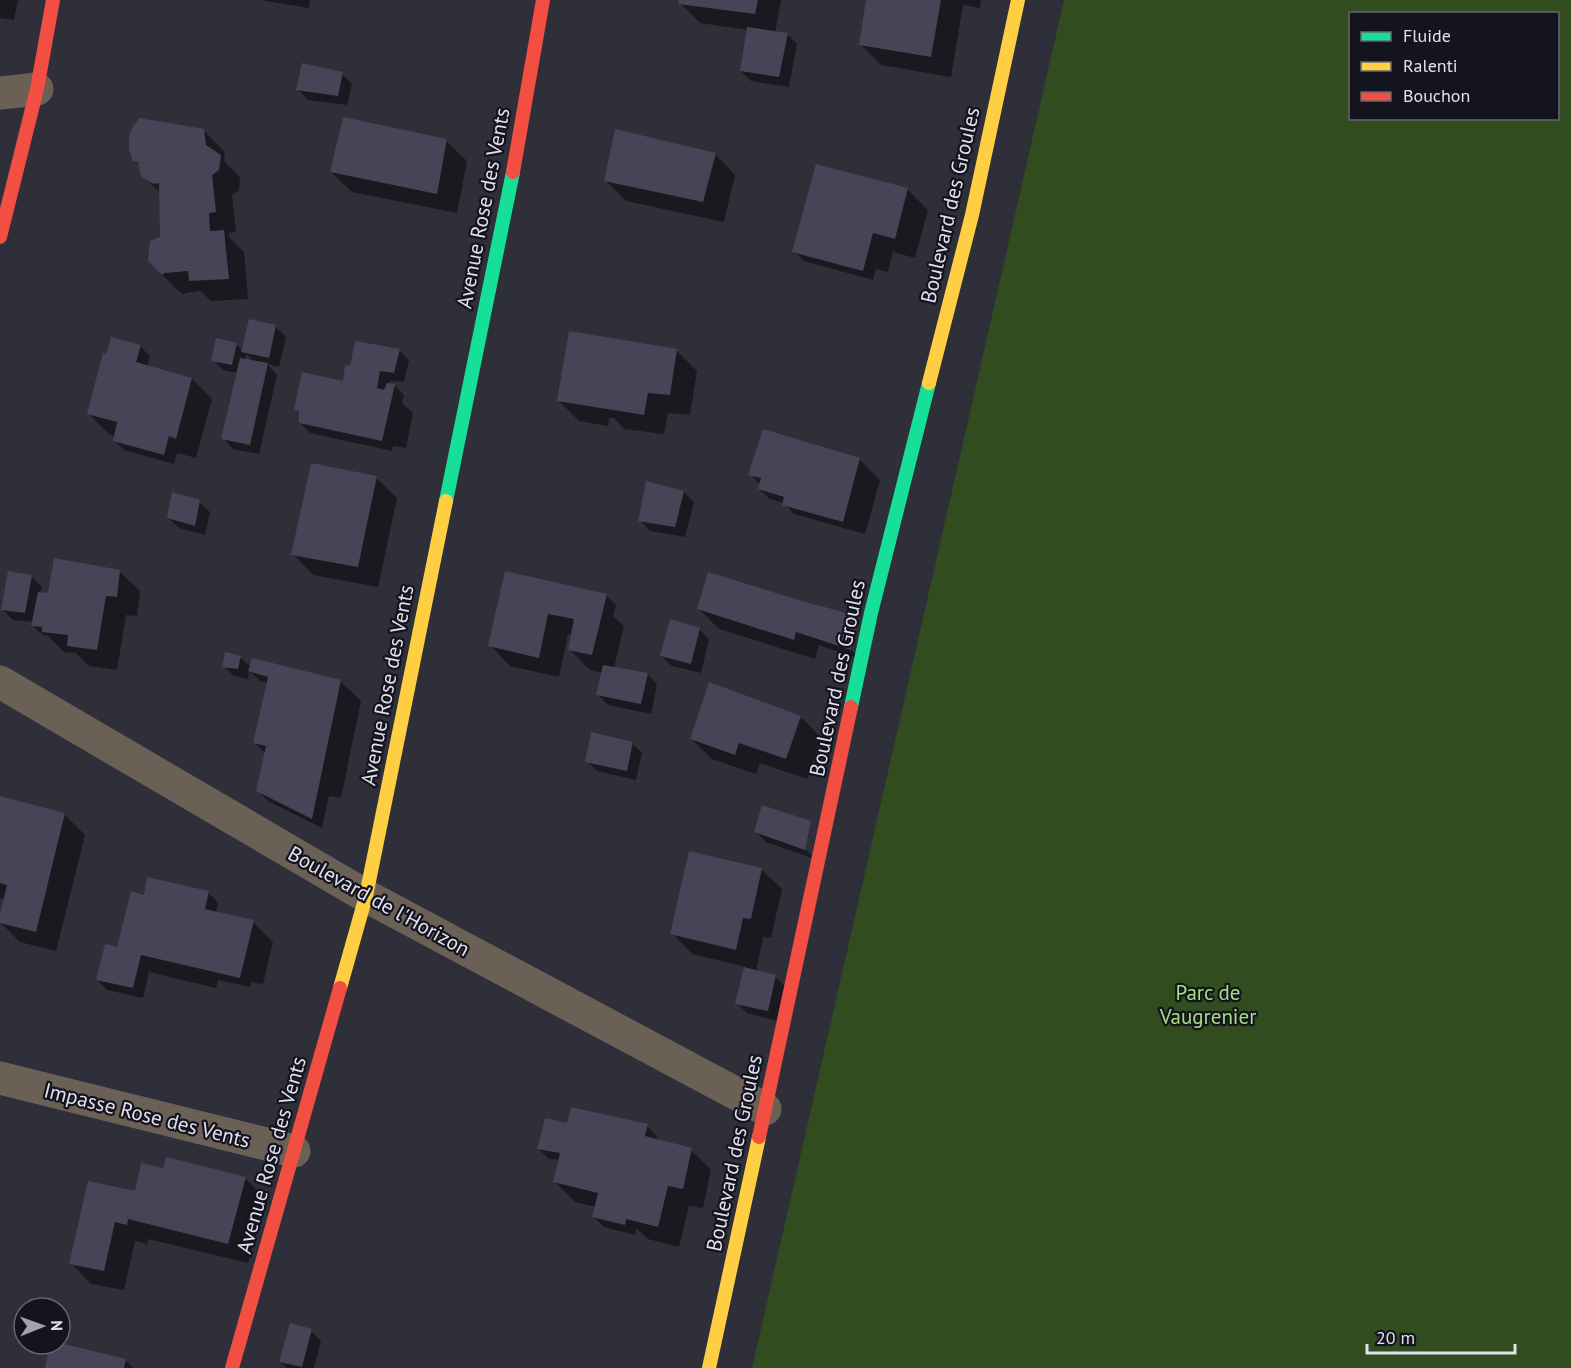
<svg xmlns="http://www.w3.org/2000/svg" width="1571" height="1368" font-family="'PT Sans',sans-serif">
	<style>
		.green { fill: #314c1f; fill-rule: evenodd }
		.shadow { fill: #0007; fill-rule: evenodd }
		.building { fill: #464456 }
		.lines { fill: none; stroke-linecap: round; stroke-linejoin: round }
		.street { stroke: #6b6056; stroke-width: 33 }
		.fast { stroke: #16e098; stroke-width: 14 }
		.slow { stroke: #ffcf43; stroke-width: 14 }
		.jam { stroke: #f24e42; stroke-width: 14 }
		.labels { text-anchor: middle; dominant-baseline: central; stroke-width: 4.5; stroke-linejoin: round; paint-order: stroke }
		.street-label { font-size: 21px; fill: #e0e0ee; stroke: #14141e }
		.park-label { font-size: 21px; fill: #a2e07e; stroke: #14141e }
	</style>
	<rect width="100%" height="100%" fill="#2f2f3a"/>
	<path class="green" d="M1064 0H1571V1368H752ZM1350 14H1558V118H1350Z"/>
	<path class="shadow" d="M0 0H18L14 20 0 18Z
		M260 0H310L309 8Z
		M680 0H781L775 33 787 34 797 44 789 87 751 81 741 71 748 30 700 23 680 3Z
		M868 0H981L980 8 963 5 951 77 881 65 861 45Z
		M342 74 352 84 347 105 308 100 298 89Z
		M204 131 224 151 225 162 240 177 239 190 232 195 236 232 229 233V237L244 252 248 299 211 301 201 291 186 293 183 295 155 268 162 238 161 194 142 175 141 166 135 160Z
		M446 141 467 161 457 213 352 192 331 172Z
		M715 154 735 175 724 222 626 201 606 181Z
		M853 175 908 190 928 210 915 258 893 252 888 272 876 269 873 280 804 261 794 251Z
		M250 321 276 327 286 337 279 367 267 364 277 375 259 454 233 449 223 438 238 373 223 370 213 360 236 344 243 351ZM246 354 254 362 245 360Z
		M140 346 150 356 147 367 192 379 212 399 196 458 177 453 174 464 124 450 114 440 115 436 109 434 88 413Z
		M399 350 409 360 404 382 390 381 389 385H394L404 395 402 403 413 413 406 448 393 446 392 451 310 433 300 423 301 414 296 409 344 382 351 368Z
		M676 350 697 371 690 415 668 413 664 434 624 429 614 418H609L608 426 579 421 558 400Z
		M764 431 860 460 880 480 865 534 794 514 784 503 770 499 759 489 761 485 750 474Z
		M376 478 397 498 378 587 313 575 293 554Z
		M684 492 694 502 685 537 650 531 640 520Z
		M199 502 210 512 205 535 179 528 168 518Z
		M119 571 140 591 137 616 126 615 117 670 89 666 76 653 64 652 48 636 43 635 32 625 33 622 13 620 2 609 32 577 42 587 40 594H47Z
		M506 573 606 595 616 605 613 616 624 626 614 668 647 674 657 684 651 714 608 705 598 694 603 673 590 670 569 649 572 635 568 634 559 677 510 666 490 645Z
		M805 603 860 659 819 645 815 659 719 629 699 609Z
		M699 629 709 639 701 673 672 666 662 656Z
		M240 657 251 667 340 681 361 701 341 798 329 796 322 828 268 801 258 791 266 754 255 743 268 683 260 681 249 671 248 679 234 676 224 666Z
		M801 717 821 738 807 779 760 763 756 774 712 759 691 739Z
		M632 743 642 753 636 780 597 771 587 761Z
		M0 798 65 815 85 835 56 951 20 942 0 922 5 899 0 898Z
		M763 807 815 859 766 842 756 832Z
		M761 869 782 889 771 938 763 937 756 972 775 977 786 987 778 1021 747 1013 737 1003 746 967 692 954 672 933Z
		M208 892 218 903 216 913 253 922 273 942 263 984 251 982 250 987 218 980 216 988 149 972 143 998 107 990 97 980 146 896Z
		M568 1125 647 1126 657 1136 656 1140 691 1150 711 1170 703 1208 689 1206 679 1247 648 1239 636 1228 635 1235 604 1227 594 1217 596 1207 575 1202 555 1182 560 1160 549 1159 539 1149Z
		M164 1170 245 1178 266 1199 248 1263 148 1239 147 1244 135 1241 124 1290 91 1284 71 1263 136 1193Z
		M311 1331 321 1341 314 1368H287L280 1362Z
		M125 1360 133 1368H47Z"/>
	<path class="building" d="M679 0H758L755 14 678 4Z
		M866 0H941L931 57 859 45Z
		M747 27 788 33 779 77 740 71Z
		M302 63 343 72 338 96 296 90Z
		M343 117 447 139 437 194 330 172Z
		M139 118 204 129 206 145 221 155 219 170 212 175 216 212 209 213 210 231 224 230 229 279 189 281 188 271 165 273 162 275 148 261 150 241 160 237 159 183 153 184 141 176 138 162 133 161 129 150V138L132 128Z
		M615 129 716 153 703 202 604 181Z
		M816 164 908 188 895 239 873 233 863 271 792 252Z
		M249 319 276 325 269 358 241 352Z
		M569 331 677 349 670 395 648 393 644 415 557 401Z
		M111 337 141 345 136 362 192 378 176 439 169 436 164 455 113 441 117 422 87 414 103 353 106 354Z
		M216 338 237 343 232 365 211 361Z
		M355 341 400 349 394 373 380 371 377 388 384 390 387 383 395 384 382 441 299 423V411L294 409 302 372 343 381 345 365 350 366Z
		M240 358 268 363 250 445 221 439Z
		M763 429 860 458 843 522 782 505 784 497 758 489 761 478 748 475Z
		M311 463 377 476 358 567 291 555Z
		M646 481 684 491 675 527 638 521Z
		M172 492 200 500 195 526 167 518Z
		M54 558 120 570 117 597 106 596 97 650 67 646 68 635 42 632V627L31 626 38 592 48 593Z
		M8 571 32 575 25 613 1 610Z
		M505 571 607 594 592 655 568 650 574 619 548 614 539 658 488 646Z
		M708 572 805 602 859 616 851 650 796 632 794 640 697 609Z
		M670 619 700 628 691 664 660 656Z
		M225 652 241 656 238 669 222 667Z
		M252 658 341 680 312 819 256 791 266 746 253 743 268 677 248 671Z
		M603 665 648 673 641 704 596 695Z
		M709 682 801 716 786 759 739 743 735 755 690 739Z
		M591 732 633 742 627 771 585 762Z
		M0 796 65 813 36 932 0 923V914L7 885 0 883Z
		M762 805 811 821 805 850 754 832Z
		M689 851 762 868 751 919 743 918 736 950 670 934Z
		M147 877 209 891 205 909 254 920 240 978 141 955 133 988 96 980 105 944 117 947 131 891 144 895Z
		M744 967 776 975 768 1011 735 1004Z
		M571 1107 648 1124 645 1136 692 1148 683 1189 668 1186 658 1227 626 1219 625 1225 592 1217 598 1193 553 1182 560 1153 537 1149 545 1118 567 1123Z
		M166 1157 246 1177 228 1244 128 1219 127 1225 115 1222 104 1271 69 1264 88 1181 135 1191 141 1163 163 1168Z
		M290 1323 312 1329 302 1367 279 1362Z
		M60 1343 126 1359 124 1368H45L50 1344Z"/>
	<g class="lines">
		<path class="street" d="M0 93 37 89
			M0 682 366 896 765 1109
			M0 1078 294 1151"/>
		<path class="fast" d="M446 501 513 172
			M851 707 871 613 929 383"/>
		<path class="slow" d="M929 383 972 215 1018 0
			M340 988 366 896 446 501
			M709 1368 759 1137"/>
		<path class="jam" d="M513 172 543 0
			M0 237 37 89 53 0
			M759 1137 851 707
			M232 1368 340 988"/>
	</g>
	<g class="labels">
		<g class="street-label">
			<text transform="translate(950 205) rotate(-77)">Boulevard des Groules</text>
			<text transform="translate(483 208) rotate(-79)">Avenue Rose des Vents</text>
			<text transform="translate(837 678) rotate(-78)">Boulevard des Groules</text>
			<text transform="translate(387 685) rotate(-79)">Avenue Rose des Vents</text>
			<text transform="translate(379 901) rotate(29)">Boulevard de l'Horizon</text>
			<text transform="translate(147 1115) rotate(14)">Impasse Rose des Vents</text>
			<text transform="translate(734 1153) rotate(-78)">Boulevard des Groules</text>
			<text transform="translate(271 1155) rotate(-74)">Avenue Rose des Vents</text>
		</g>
		<g class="park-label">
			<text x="1208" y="992">Parc de<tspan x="1208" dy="24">Vaugrenier</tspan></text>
		</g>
	</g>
	<rect x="1349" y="12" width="210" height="108" fill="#14141e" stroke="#666671" stroke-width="1.5"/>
	<rect x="1361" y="32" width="30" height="9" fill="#16e098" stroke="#666671" stroke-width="1.5"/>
	<text x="1403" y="42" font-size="18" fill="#e0e0ee">Fluide</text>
	<rect x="1361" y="62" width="30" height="9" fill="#ffcf43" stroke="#666671" stroke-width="1.5"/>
	<text x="1403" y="72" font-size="18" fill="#e0e0ee">Ralenti</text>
	<rect x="1361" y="92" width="30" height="9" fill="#f24e42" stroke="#666671" stroke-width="1.5"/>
	<text x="1403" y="102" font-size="18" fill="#e0e0ee">Bouchon</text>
	<g transform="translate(42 1326) rotate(89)"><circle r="28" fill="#14141e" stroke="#666671" stroke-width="1.5"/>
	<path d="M0-4.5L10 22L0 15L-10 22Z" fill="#a2a2af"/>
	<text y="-9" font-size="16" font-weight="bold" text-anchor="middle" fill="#e0e0ee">N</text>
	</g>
	<path d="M1367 1344v9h148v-9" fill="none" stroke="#e0e0ee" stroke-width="3"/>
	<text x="1376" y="1344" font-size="18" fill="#e0e0ee" stroke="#14141e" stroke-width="4.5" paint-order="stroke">20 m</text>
</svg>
